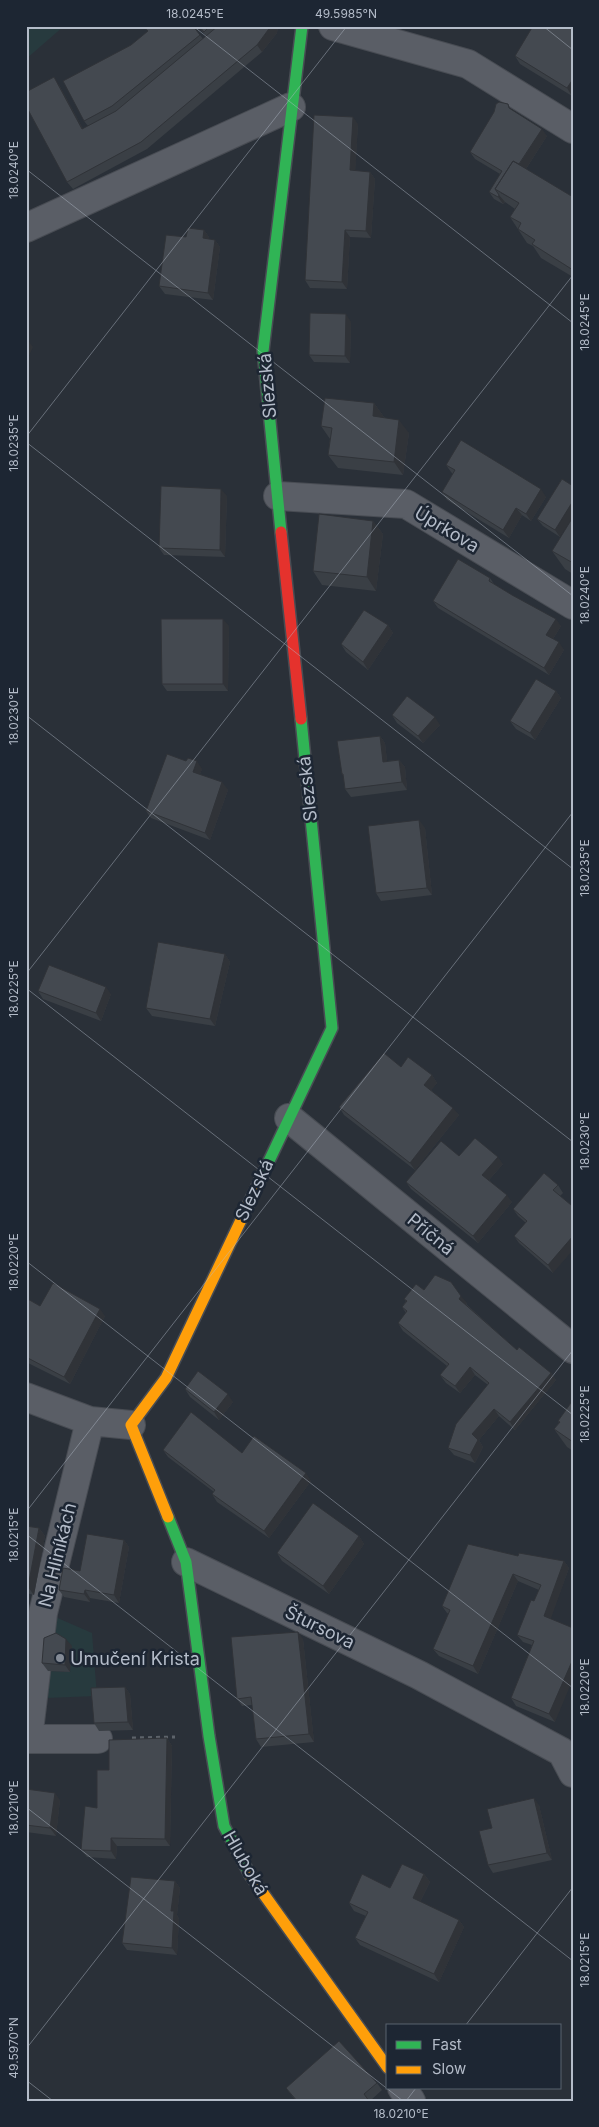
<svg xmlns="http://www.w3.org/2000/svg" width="599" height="2127" font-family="Inter,sans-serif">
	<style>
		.green { fill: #273a3e }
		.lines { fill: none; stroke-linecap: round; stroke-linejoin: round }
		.street-casing { stroke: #484c53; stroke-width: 30 }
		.fast-casing { stroke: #484c53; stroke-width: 14 }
		.slow-casing { stroke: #484c53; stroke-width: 14 }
		.jam-casing { stroke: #484c53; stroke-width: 14 }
		.path { stroke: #5d636a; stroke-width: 3; stroke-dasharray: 4 4; stroke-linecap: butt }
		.street { stroke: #5a5e66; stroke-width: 28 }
		.fast { stroke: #30b455; stroke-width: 11 }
		.slow { stroke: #ff9f0a; stroke-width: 11 }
		.jam { stroke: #e5322d; stroke-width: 11 }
		.wall { fill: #3a3f45 }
		.shaded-wall { fill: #303338 }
		.building { fill: #444950; stroke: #303338 }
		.ticks { fill: none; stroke: #b4bcc9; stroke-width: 1; stroke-opacity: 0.45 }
		.poi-dot { fill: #848b96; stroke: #1d2633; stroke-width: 2 }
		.labels { text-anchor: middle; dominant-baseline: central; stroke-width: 5; stroke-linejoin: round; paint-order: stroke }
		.street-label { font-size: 18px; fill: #b4bcc9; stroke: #1d2633 }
		.poi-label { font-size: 18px; fill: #b4bcc9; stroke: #1d2633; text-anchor: start }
		.neatline { fill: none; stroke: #b4bcc9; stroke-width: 2 }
		.ticks-label { font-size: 12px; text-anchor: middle; fill: #b4bcc9 }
	</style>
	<rect width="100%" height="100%" fill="#2a3038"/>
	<path class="green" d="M26 26H64L26 59Z
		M53 1616 92 1633 97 1696 46 1698 48 1671 70 1672 49 1645Z"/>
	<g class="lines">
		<g class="street-casing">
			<path id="street" d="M333 26 468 64 573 129
				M26 228 291 107
				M278 496 406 504 573 605
				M289 1118 573 1349
				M26 1397 90 1421 131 1425
				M90 1421 43 1613 28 1739H98
				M186 1562 419 1675 562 1752 573 1773
				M402 2088 411 2101"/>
		</g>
		<g class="fast-casing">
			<path id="fast" d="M281 532 263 351 302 26
				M260 1180 332 1028 301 719
				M168 1517 186 1562 209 1736 224 1826 250 1875"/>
		</g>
		<g class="slow-casing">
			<path id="slow" d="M168 1517 131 1425 166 1378 260 1180
				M250 1875 388 2068"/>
		</g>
		<g class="jam-casing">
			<path id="jam" d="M281 532 301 719"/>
		</g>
		<path class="path" d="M132 1738 175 1737"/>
		<use href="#street" class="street"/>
		<use href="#fast" class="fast"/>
		<use href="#slow" class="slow"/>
		<use href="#jam" class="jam"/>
	</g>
	<path class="wall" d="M198 26H278L277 33 262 52 147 149 73 189 67 182 59 85 83 129 88 126 84 121 200 35 203 39 206 36Z
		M573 28 572 96 520 64 515 56Z
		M508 104 511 110 547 136 526 169 573 197V277L541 258 533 246 527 243 510 217 515 209 505 202 503 204 494 199 489 192 500 174 475 159 470 152Z
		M358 124 355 171 370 172 375 179 371 238 350 237 347 289 310 288 305 280Z
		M204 230 209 237V239L215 240 220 247 213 300 165 294 159 286 186 237Z
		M351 322 350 363 314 362 309 355Z
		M374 403 384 417 409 433 403 475 338 468 328 455 330 439 321 426Z
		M446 465 546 497 531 521 522 515 509 538 447 500 442 492 453 474 451 472Z
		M562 479 560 537 543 526 537 519Z
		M227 496 225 557 164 555 159 548Z
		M573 517V574L565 569 552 551Z
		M373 521 383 534 376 591 322 585 313 571Z
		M490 578 494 584 561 626 553 639 564 650 549 675 438 608 433 601Z
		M388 625 393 633 368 670 346 652 341 644Z
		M229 626 228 691H167L162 684Z
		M556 691 561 698 535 740 516 729 510 721Z
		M392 715 440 725 423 743 397 723Z
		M380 736 385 743 387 761 399 760 405 767 407 790 351 797 345 789 344 777 342 774Z
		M202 769 200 774 228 790 210 840 151 818 146 811Z
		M425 828 432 895 381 901 376 893Z
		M225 954 230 962 215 1026 152 1016 146 1008Z
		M38 991 111 994 101 1021 43 999Z
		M401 1067 432 1075 437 1083 431 1090 459 1115 415 1170 344 1115 339 1107Z
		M459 1156 503 1164 489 1180 512 1202 478 1243 411 1189 406 1182Z
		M558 1185 563 1193 560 1196 553 1273 519 1243 514 1236 526 1223 518 1216 513 1209Z
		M424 1290 467 1303 466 1304 517 1350 551 1373 556 1380 515 1430 499 1416 479 1440 483 1447 475 1463 454 1455 448 1448 488 1385 475 1375 460 1393 446 1383 440 1375 447 1366 403 1331 398 1323 406 1313 402 1307 406 1301 404 1299Z
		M26 1298 40 1306 105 1316 70 1384 26 1362Z
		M185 1389 233 1402 219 1420 190 1397Z
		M573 1400V1451L567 1447 554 1429 559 1423 558 1421Z
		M163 1450 242 1453 311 1481 269 1538 217 1502 212 1494 214 1492 168 1457Z
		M26 1526 39 1528 45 1536 34 1595 26 1593Z
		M359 1536 364 1544 329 1594 282 1561 277 1553Z
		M124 1540 129 1547 119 1603 90 1598V1602L64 1597 59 1590 80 1571Z
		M518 1556 564 1561 569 1568 550 1619 555 1722 516 1706 511 1698 532 1645 523 1642 517 1635 534 1601 539 1590 518 1581 478 1674 439 1656 433 1649 449 1614 447 1613 442 1606Z
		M303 1639 314 1742 261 1747 256 1739 252 1705 242 1706 237 1699Z
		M72 1646 70 1672 48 1671 42 1663Z
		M125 1687 130 1694 133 1730 99 1731 94 1723Z
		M167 1738 172 1746 170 1846H117L116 1859 87 1857 81 1850 97 1808 109 1770Z
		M26 1789 60 1800 56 1836 26 1832Z
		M539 1805 552 1860 493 1873 488 1865 492 1828Z
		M424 1874 430 1882 420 1902 459 1920 464 1927 439 1982 360 1945 355 1938 366 1916 354 1911 349 1903Z
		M175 1881 180 1888 177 1915 179 1919 177 1955 127 1950 122 1943Z
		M377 2083 382 2090 370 2101H296L286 2088Z"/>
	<path class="shaded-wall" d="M271 26H278L277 33 262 52 257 45Z
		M54 77 59 85 87 136 82 129Z
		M573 79V95L572 96 567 88Z
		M353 117 358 124 355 178 350 170Z
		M542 129 547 136 508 197 501 193Z
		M370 172 375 179 371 238 366 231Z
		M499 195 505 202 503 204 498 197Z
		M204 230 209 237 208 246 203 238Z
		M345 230 350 237 347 289 342 282Z
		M215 240 220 247 213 300 208 293Z
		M346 314 351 322 350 363 345 356Z
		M26 338 33 347 26 362Z
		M374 403 384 417 382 429 373 416Z
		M399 420 409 433 403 475 394 462Z
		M221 489 227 496 225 557 220 550Z
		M541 489 546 497 531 521 526 514Z
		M573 501V517L560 537 555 530Z
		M516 508 522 515 509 538 503 530Z
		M373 521 383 534 376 591 367 577Z
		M223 619 229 626 228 691 223 684Z
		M556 619 561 626 551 642 546 635Z
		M388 625 393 633 368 670 363 662Z
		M559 642 564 650 549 675 544 668Z
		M556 691 561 698 535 740 530 733Z
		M435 717 440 725 423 743 418 736Z
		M380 736 385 743 388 769 383 762Z
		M399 760 405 767 407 790 402 782Z
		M197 761 202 769 198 779 193 772Z
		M222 782 228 790 210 840 205 833Z
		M419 820 425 828 432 895 427 888Z
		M225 954 230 962 215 1026 210 1019Z
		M106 987 111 994 101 1021 96 1013Z
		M432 1075 437 1083 429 1093 424 1085Z
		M453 1108 459 1115 415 1170 410 1163Z
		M498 1157 503 1164 487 1182 482 1175Z
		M507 1195 512 1202 478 1243 473 1236Z
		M573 1236V1250L553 1273 548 1265Z
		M461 1296 467 1303 464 1306 459 1299Z
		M100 1309 105 1316 70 1384 64 1377Z
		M470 1367 475 1375 460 1393 455 1386Z
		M551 1373 556 1380 515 1430 510 1422Z
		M228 1394 233 1402 219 1420 214 1412Z
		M494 1409 499 1416 479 1440 483 1447 475 1463 470 1455 472 1434Z
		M306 1473 311 1481 269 1538 264 1531Z
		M39 1528 45 1536 34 1595 28 1587Z
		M359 1536 364 1544 329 1594 323 1586Z
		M124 1540 129 1547 119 1603 114 1595Z
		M564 1561 569 1568 549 1624 544 1616Z
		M513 1574 518 1581 478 1674 473 1666Z
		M85 1590 90 1598V1602L84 1594Z
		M298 1632 303 1639 314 1742 309 1734Z
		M66 1639 72 1646 70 1672 65 1665Z
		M573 1659V1679L555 1722 549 1714Z
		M125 1687 130 1694 133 1730 128 1722Z
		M167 1738 172 1746 170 1846 165 1839Z
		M55 1793 60 1800 56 1836 50 1828Z
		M534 1798 539 1805 552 1860 547 1853Z
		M111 1838 117 1846 116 1859 111 1851Z
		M424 1874 430 1882 418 1906 413 1898Z
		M175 1881 180 1888 177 1915 179 1919 177 1955 172 1948 171 1911Z
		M459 1920 464 1927 439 1982 434 1974Z"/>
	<path class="building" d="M150 26H193L200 35 112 106 84 121 63 81 131 45 148 31 146 29Z
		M199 26H210L204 32Z
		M218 26H271L257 45 141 142 67 182 26 106V92L54 77 82 129 116 111Z
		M533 26H570L573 28V79L567 88 515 56Z
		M499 102 508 104 509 108 542 129 519 164 513 161 495 189 499 195 498 197 489 192 502 171 470 152 494 112 496 104Z
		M314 115 353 117 350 170 370 172 366 231 345 230 342 282 305 280Z
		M513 161 573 197V270L532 244 535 240 518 229 521 223 510 217 519 203 495 189Z
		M188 228 204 230 203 238 215 240 208 293 159 286 166 235 186 237Z
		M310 313 346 314 345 356 309 355Z
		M325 398 374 403 373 416 399 420 394 462 328 455 332 428 321 426Z
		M461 440 541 489 526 514 516 508 503 530 442 492 455 470 446 465Z
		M562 479 573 486V501L555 530 537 519Z
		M161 486 221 489 220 550 159 548Z
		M319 514 373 521 367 577 313 571Z
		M573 517V563L552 551Z
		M458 559 490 578 489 581 512 595 556 619 546 635 559 642 544 668 433 601Z
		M364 610 388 625 363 662 341 644Z
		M161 619H223V684H162Z
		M536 679 556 691 530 733 510 721Z
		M407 696 435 717 418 736 392 715Z
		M380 736 383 762 399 760 402 782 345 789 343 774H342L337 741Z
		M167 754 186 761 188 758 197 761 193 772 222 782 205 833 146 811Z
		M419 820 427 888 376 893 368 826Z
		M158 942 225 954 210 1019 146 1008Z
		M49 965 106 987 96 1013 38 991Z
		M384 1053 401 1067 408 1057 432 1075 424 1085 453 1108 410 1163 339 1107Z
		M475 1138 498 1157 482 1175 507 1195 473 1236 406 1182 441 1141 459 1156Z
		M544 1173 558 1185 553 1190 571 1205 573 1203V1236L548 1265 514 1236 527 1221 513 1209Z
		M435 1275 451 1282 461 1296 459 1299 517 1350 519 1347 551 1373 510 1422 494 1409 472 1434 478 1440 470 1455 448 1448 456 1424 489 1383 470 1367 455 1386 440 1375 449 1364 398 1323 407 1311 402 1307 407 1301 404 1299 416 1284 424 1290Z
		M53 1283 100 1309 64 1377 26 1357V1298L40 1306Z
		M198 1371 228 1394 214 1412 185 1389Z
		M573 1400V1442L554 1429 560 1422 558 1421Z
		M191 1412 242 1453 254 1436 306 1473 264 1531 212 1494 215 1490 163 1450Z
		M313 1503 359 1536 323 1586 277 1553Z
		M26 1526 39 1528 28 1587H26Z
		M87 1534 124 1540 114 1595 85 1590 84 1594 59 1590 63 1568 80 1571Z
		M468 1544 518 1556 519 1553 564 1561 544 1616 573 1628V1659L549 1714 511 1698 534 1641 517 1635 531 1600 534 1601 541 1585 513 1574 473 1666 433 1649 450 1610 442 1606Z
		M298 1632 309 1734 256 1739 251 1697 237 1699 231 1637Z
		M56 1633 66 1639 65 1665 42 1663 44 1638Z
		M125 1687 128 1722 94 1723 91 1688Z
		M167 1738 165 1839 111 1838V1851L81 1850 85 1806 97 1808V1770H109V1740Z
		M26 1789 55 1793 50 1828 26 1825Z
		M534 1798 547 1853 488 1865 479 1831 492 1828 487 1809Z
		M402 1864 424 1874 413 1898 459 1920 434 1974 355 1938 368 1912 349 1903 362 1874 390 1888Z
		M131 1877 175 1881 171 1911H174L172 1948 122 1943Z
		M339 2041 377 2083 364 2094 369 2101H297L286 2088Z"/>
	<path class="ticks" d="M193 26 573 323M543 26 573 50M26 169 573 596M26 437 347 26M26 442 573 869M26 715 573 1142M26 974 573 275M26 988 573 1415M26 1261 573 1688M26 1512 573 812M26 1534 573 1961M26 1807 403 2101M465 2026 573 1887M26 2049 573 1350M26 2080 53 2101M406 2101 416 2088"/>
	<circle class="poi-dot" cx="60" cy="1658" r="5"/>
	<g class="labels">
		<g class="street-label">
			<text transform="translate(267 386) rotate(-95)">Slezská</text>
			<text transform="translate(447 529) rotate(31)">Úprkova</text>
			<text transform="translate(307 789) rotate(-96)">Slezská</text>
			<text transform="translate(254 1190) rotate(-65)">Slezská</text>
			<text transform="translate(431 1234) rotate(39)">Příčná</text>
			<text transform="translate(57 1555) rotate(-76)">Na Hliníkách</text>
			<text transform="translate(320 1627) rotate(26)">Štursova</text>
			<text transform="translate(246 1863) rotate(60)">Hluboká</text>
		</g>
		<g class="poi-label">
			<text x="70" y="1658">Umučení Krista</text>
		</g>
	</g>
	<rect width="599" height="2127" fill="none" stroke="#1d2633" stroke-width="55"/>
	<rect x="386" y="2024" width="175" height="65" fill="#1d2633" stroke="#59626f"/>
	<rect x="396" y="2041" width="25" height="8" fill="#30b455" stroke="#59626f"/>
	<text x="432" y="2050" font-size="15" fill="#b4bcc9">Fast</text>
	<rect x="396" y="2066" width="25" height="8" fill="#ff9f0a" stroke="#59626f"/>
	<text x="432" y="2074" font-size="15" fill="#b4bcc9">Slow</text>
	<rect x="28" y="28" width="544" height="2072" class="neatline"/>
	<g class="ticks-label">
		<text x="195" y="18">18.0245°E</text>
		<text x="346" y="18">49.5985°N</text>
		<text transform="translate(14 170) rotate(-90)" y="4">18.0240°E</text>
		<text transform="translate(585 322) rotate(-90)" y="4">18.0245°E</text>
		<text transform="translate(14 443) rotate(-90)" y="4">18.0235°E</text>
		<text transform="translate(585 595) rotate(-90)" y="4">18.0240°E</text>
		<text transform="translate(14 716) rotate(-90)" y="4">18.0230°E</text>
		<text transform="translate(585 868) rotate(-90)" y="4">18.0235°E</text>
		<text transform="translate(14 989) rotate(-90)" y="4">18.0225°E</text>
		<text transform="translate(585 1141) rotate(-90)" y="4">18.0230°E</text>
		<text transform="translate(14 1262) rotate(-90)" y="4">18.0220°E</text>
		<text transform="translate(585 1414) rotate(-90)" y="4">18.0225°E</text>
		<text transform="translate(14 1535) rotate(-90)" y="4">18.0215°E</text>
		<text transform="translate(585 1687) rotate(-90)" y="4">18.0220°E</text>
		<text transform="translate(14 1808) rotate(-90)" y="4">18.0210°E</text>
		<text transform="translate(585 1960) rotate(-90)" y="4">18.0215°E</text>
		<text transform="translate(14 2048) rotate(-90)" y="4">49.5970°N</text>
		<text x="401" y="2118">18.0210°E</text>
	</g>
</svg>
